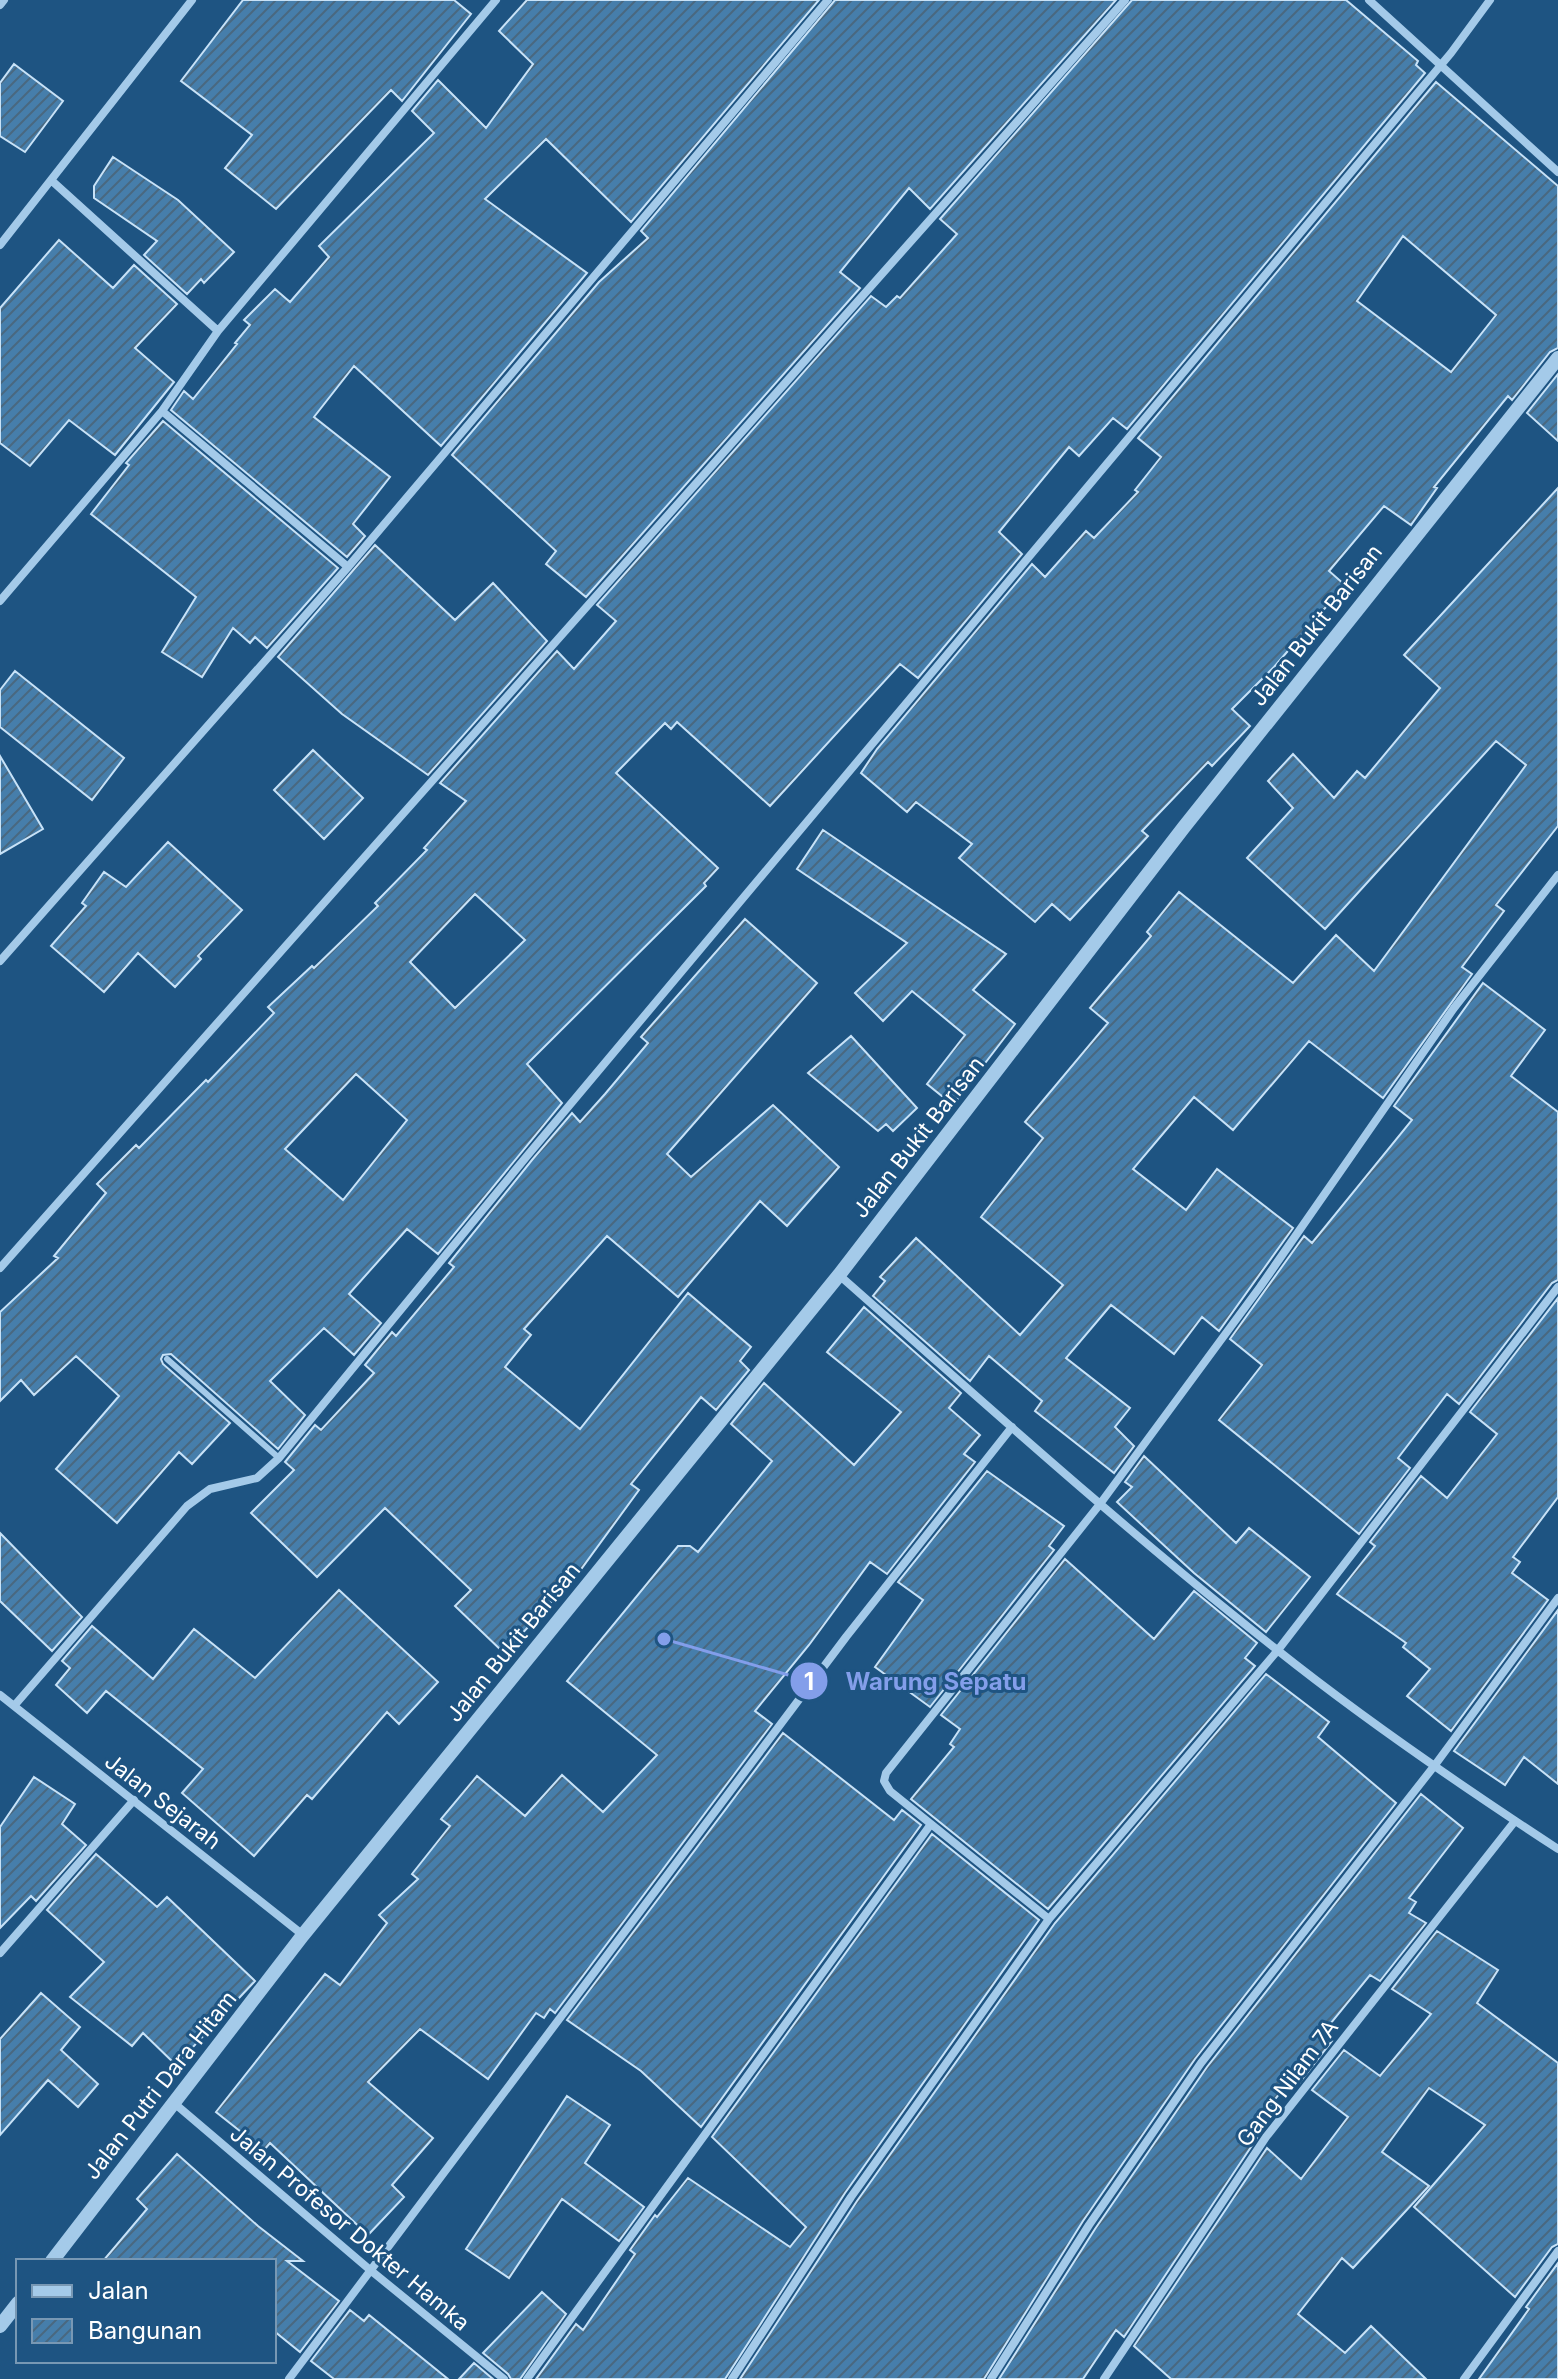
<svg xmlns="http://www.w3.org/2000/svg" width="1558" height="2379" font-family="Inter,sans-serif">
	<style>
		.building { fill: url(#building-hatch); stroke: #c8e2f7; stroke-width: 2; fill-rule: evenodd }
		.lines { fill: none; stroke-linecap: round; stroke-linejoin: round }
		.service { stroke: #a4cae9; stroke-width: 6 }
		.minor { stroke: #a4cae9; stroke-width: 8 }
		.tertiary { stroke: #a4cae9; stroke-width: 14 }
		.labels { text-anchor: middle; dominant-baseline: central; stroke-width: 6; stroke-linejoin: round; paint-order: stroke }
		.street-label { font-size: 22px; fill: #fff; stroke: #1e5482 }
		.leader { fill: none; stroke: #839eea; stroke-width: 3 }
		.callout-dot { fill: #839eea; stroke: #1e5482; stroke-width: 3 }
		.mark-label { font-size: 24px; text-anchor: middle; font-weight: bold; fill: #fff }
		.callout-label { font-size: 24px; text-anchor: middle; font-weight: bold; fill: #839eea; stroke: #1e5482; stroke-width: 6; stroke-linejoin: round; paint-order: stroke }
	</style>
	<defs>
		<pattern id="building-hatch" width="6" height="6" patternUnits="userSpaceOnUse" patternTransform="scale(2)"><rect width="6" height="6" fill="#467eab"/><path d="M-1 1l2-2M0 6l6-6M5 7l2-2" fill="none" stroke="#496880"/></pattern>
	</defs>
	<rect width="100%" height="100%" fill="#1e5482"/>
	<path class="building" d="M243 0H454L471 14 402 101 391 90 276 209 225 168 252 135 181 81Z
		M527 0H819L631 222 546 139 485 199 587 273 441 446 354 366 314 417 390 477 353 524 365 536 347 557 171 410 184 391 193 399 237 344 235 343 250 325 244 320 275 289 290 302 329 257 319 246 434 133 412 111 438 80 486 128 533 64 499 31Z
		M835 0H1116L930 209 909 188 840 272 860 288 586 597 546 564 556 551 452 455 599 282 648 238 641 231Z
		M1132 0H1346L1418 61 1416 65 1425 73 1127 429 1113 418 1079 456 1069 447 999 532 1022 554 918 678 900 664 770 806 677 722 671 729 665 723 616 773 718 868 704 883 706 886 527 1064 562 1103 438 1254 407 1229 349 1294 381 1323 354 1355 324 1328 270 1381 305 1415 278 1449 171 1354 163 1355 161 1359 163 1364 230 1423 192 1464 179 1452 117 1523 56 1469 119 1396 76 1356 34 1395 21 1380 0 1401V1312L58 1258 54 1256 106 1193 97 1184 136 1145 139 1148 206 1080 208 1082 274 1013 268 1007 312 966 314 968 378 906 375 903 427 850 424 848 466 801 440 783 557 651 574 669 616 621 597 605 871 296 886 307 897 296 900 298 957 234 940 219ZM475 894 525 940 455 1008 410 962ZM356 1074 407 1120 343 1200 285 1149Z
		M14 64 63 101 25 152 0 136V83Z
		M1436 82 1558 186V348L1550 352 1512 400 1508 396 1434 487 1437 488 1411 525 1384 506 1329 571 1345 585 1274 667 1232 709 1250 726 1212 766 1208 762 1142 831 1148 836 1070 920 1052 904 1035 922 959 858 972 844 916 802 907 812 861 773 877 749 1032 564 1045 577 1086 531 1094 538 1138 492 1135 490 1161 457 1138 438ZM1403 236 1496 315 1451 372 1357 301Z
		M113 157 178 200 234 252 204 283 201 279 187 294 144 255 157 241 94 198V186Z
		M59 240 113 288 134 265 177 304 135 348 174 382 115 455 69 420 30 466 0 443V308Z
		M1558 374V441L1527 413Z
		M163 421 338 568 267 648 255 637 250 643 233 628 202 677 162 652 196 597 91 514 129 465 126 463Z
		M1558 488V826L1496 905 1504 911 1462 967 1472 974 1383 1098 1309 1041 1233 1130 1194 1097 1133 1169 1186 1210 1217 1169 1293 1228 1219 1331 1202 1317 1174 1354 1111 1305 1066 1358 1130 1408 1115 1427 1134 1446 1114 1473 1035 1411 1042 1401 989 1356 970 1381 873 1296 885 1281 880 1277 916 1238 1020 1335 1063 1285 981 1217 1043 1138 1025 1122 1108 1023 1090 1008 1151 936 1147 932 1179 892 1293 983 1336 935 1374 971 1526 765 1496 741 1325 929 1247 858 1293 808 1268 781 1293 754 1334 798 1357 771 1365 778 1440 688 1404 655Z
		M375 545 455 620 493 583 547 641 428 775 342 714 278 657Z
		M15 671 124 758 92 800 0 727V690Z
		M313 750 363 798 324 839 274 790Z
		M0 756 43 829 0 854Z
		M823 830 1006 954 973 990 1015 1024 953 1105 927 1084 965 1035 912 991 883 1021 855 993 907 943 797 869Z
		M168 842 242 910 198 956 201 959 175 987 138 953 104 992 51 946 86 906 82 903 104 872 126 887Z
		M745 919 817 983 667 1154 691 1177 773 1105 839 1167 787 1226 760 1201 678 1297 607 1236 524 1329 531 1335 505 1367 580 1429 688 1293 751 1347 740 1361 749 1370 716 1410 701 1397 631 1484 639 1490 579 1572 504 1653 455 1606 471 1590 385 1508 317 1577 251 1513 294 1470 285 1462 315 1425 321 1430 374 1373 365 1365 392 1332 396 1336 454 1267 449 1263 532 1160 572 1113 580 1122 605 1094 648 1043 641 1037Z
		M1483 983 1545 1030 1511 1076 1558 1112V1280L1552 1283 1459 1404 1447 1394 1398 1458 1410 1468 1359 1534 1219 1420 1262 1365 1230 1339 1304 1236 1312 1243 1412 1120 1394 1106Z
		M851 1036 917 1108 893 1131 886 1124 878 1131 808 1073Z
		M1558 1298V1497L1513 1557 1520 1562 1512 1573 1548 1600 1451 1731 1407 1696 1430 1669 1403 1647 1406 1643 1337 1594 1375 1546 1370 1542 1421 1476 1447 1498 1497 1434 1470 1412Z
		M864 1307 961 1393 949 1408 980 1435 964 1454 975 1462 887 1574 870 1562 809 1645 755 1711 772 1724 555 2013 550 2009 544 2018 536 2013 488 2079 420 2029 368 2082 433 2138 392 2185 404 2197 368 2235 270 2143 264 2150 216 2112 325 1974 340 1985 387 1923 379 1915 418 1879 412 1874 450 1826 441 1819 477 1776 525 1816 562 1775 603 1812 657 1755 567 1681 678 1546H690L698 1552 772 1461 731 1424 764 1383 854 1465 901 1412 827 1352Z
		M1144 1456 1236 1543 1249 1528 1310 1577 1266 1632 1194 1573 1117 1502 1132 1487 1125 1482Z
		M987 1471 1064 1526 1049 1546 1054 1550 930 1707 875 1667 923 1600 898 1582Z
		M0 1533 82 1617 52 1651 0 1601Z
		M1065 1559 1154 1639 1194 1591 1257 1643 1245 1658 1255 1666 1048 1909 911 1799 954 1747 950 1744 960 1729 941 1715Z
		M339 1590 438 1682 399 1724 387 1712 312 1799 307 1795 254 1856 182 1793 203 1769 106 1691 87 1713 56 1685 70 1668 62 1661 92 1626 153 1679 194 1629 255 1678Z
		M1558 1610V1784L1524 1757 1505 1785 1454 1751Z
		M1266 1674 1329 1722 1318 1737 1396 1803 1195 2059 1083 2221 984 2379H740L857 2201 1055 1923Z
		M783 1733 894 1820 902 1810 921 1825 701 2127 641 2071 567 2020Z
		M34 1777 75 1804 62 1824 86 1845 36 1901 31 1896 0 1928V1827Z
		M1421 1794 1463 1828 1409 1898 1416 1902 1409 1913 1426 1923 1380 1981 1370 1975 1322 2034 1332 2041 1300 2082 1293 2076 1250 2132 1257 2138 1124 2337 1116 2330 1083 2379H999L1095 2229 1207 2067Z
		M932 1834 1039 1920 845 2193 725 2379H536L576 2324 583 2330 635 2254 630 2250 655 2215 657 2217 688 2178 790 2247 806 2227 712 2137Z
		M96 1854 157 1907 167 1897 255 1981 176 2065 143 2033 132 2046 70 1997 104 1962 47 1910Z
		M1437 1931 1498 1970 1477 2003 1558 2063V2244L1552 2247 1515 2297 1414 2207 1485 2125 1429 2088 1382 2152 1429 2186 1353 2268 1342 2258 1298 2314 1345 2353 1371 2326 1426 2379H1171L1134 2346 1267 2148 1301 2179 1348 2117 1312 2090 1344 2050 1380 2076 1431 2014 1392 1989Z
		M41 1993 80 2027 61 2050 98 2084 78 2107 48 2080 0 2135V2039Z
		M567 2096 610 2125 585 2163 644 2207 619 2241 562 2199 509 2278 466 2249Z
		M177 2154 258 2226 303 2261H287L339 2301 300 2352 274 2331V2261H103L147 2209 137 2199Z
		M1558 2263V2379H1479L1529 2309 1526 2307Z
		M542 2292 566 2314 520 2379H511L508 2374 483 2353Z
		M350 2310 364 2321 369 2315 448 2379H334L311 2361Z
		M474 2363 493 2379H459Z"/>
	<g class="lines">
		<path class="service" d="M167 1359 279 1458"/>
		<path class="minor" d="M1369 0 1558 172
			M0 5 4 0
			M51 180 218 331
			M0 245 192 0
			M162 411 348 567
			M0 601 162 411 218 331 496 0
			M0 961 348 567 828 0
			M0 1268 1125 0
			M839 1275C983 1402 1126 1531 1276 1649 1365 1720 1463 1787 1558 1849
			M0 1695 303 1935
			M14 1706 187 1506 210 1489 257 1478 279 1458 527 1156 1451 53 1490 0
			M1049 1919 890 1791 884 1781 886 1773 1100 1504 1260 1287 1454 1008 1558 875
			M0 1953 134 1800
			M174 2103 369 2269 504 2379
			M289 2379 846 1637 1012 1427
			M527 2379 931 1824
			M732 2379 851 2197 1049 1919 1278 1650 1558 1287
			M991 2379 1089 2225 1201 2063 1435 1765 1558 1598
			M1104 2379 1266 2137 1515 1821
			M1464 2379 1558 2251"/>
		<path class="tertiary" d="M52 2261 303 1935 839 1275 1184 827 1558 358
			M0 2326 18 2303"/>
	</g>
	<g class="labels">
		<g class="street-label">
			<text transform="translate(1316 625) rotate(-52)">Jalan Bukit Barisan</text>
			<text transform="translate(918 1137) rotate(-52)">Jalan Bukit Barisan</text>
			<text transform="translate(513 1642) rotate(-51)">Jalan Bukit Barisan</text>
			<text transform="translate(163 1801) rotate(38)">Jalan Sejarah</text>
			<text transform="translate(1287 2083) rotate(-53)">Gang Nilam 7A</text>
			<text transform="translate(160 2085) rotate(-52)">Jalan Putri Dara Hitam</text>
			<text transform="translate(350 2228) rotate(40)">Jalan Profesor Dokter Hamka</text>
		</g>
	</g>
	<path class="leader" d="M664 1639L809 1681"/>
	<g class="callout-dot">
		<circle cx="664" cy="1639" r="8"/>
		<circle cx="809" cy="1681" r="20"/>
	</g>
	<g class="mark-label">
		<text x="809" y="1690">1</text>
	</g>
	<g class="callout-label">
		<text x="936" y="1690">Warung Sepatu</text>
	</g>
	<rect x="16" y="2259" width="260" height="104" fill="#1e5482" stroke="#7898b4" stroke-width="2"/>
	<rect x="32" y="2285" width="40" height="12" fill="#a4cae9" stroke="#7898b4" stroke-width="2"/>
	<text x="88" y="2299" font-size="24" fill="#ffffff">Jalan</text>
	<rect x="32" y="2319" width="40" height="24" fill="url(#building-hatch)" stroke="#7898b4" stroke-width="2"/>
	<text x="88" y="2339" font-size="24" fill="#ffffff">Bangunan</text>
</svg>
